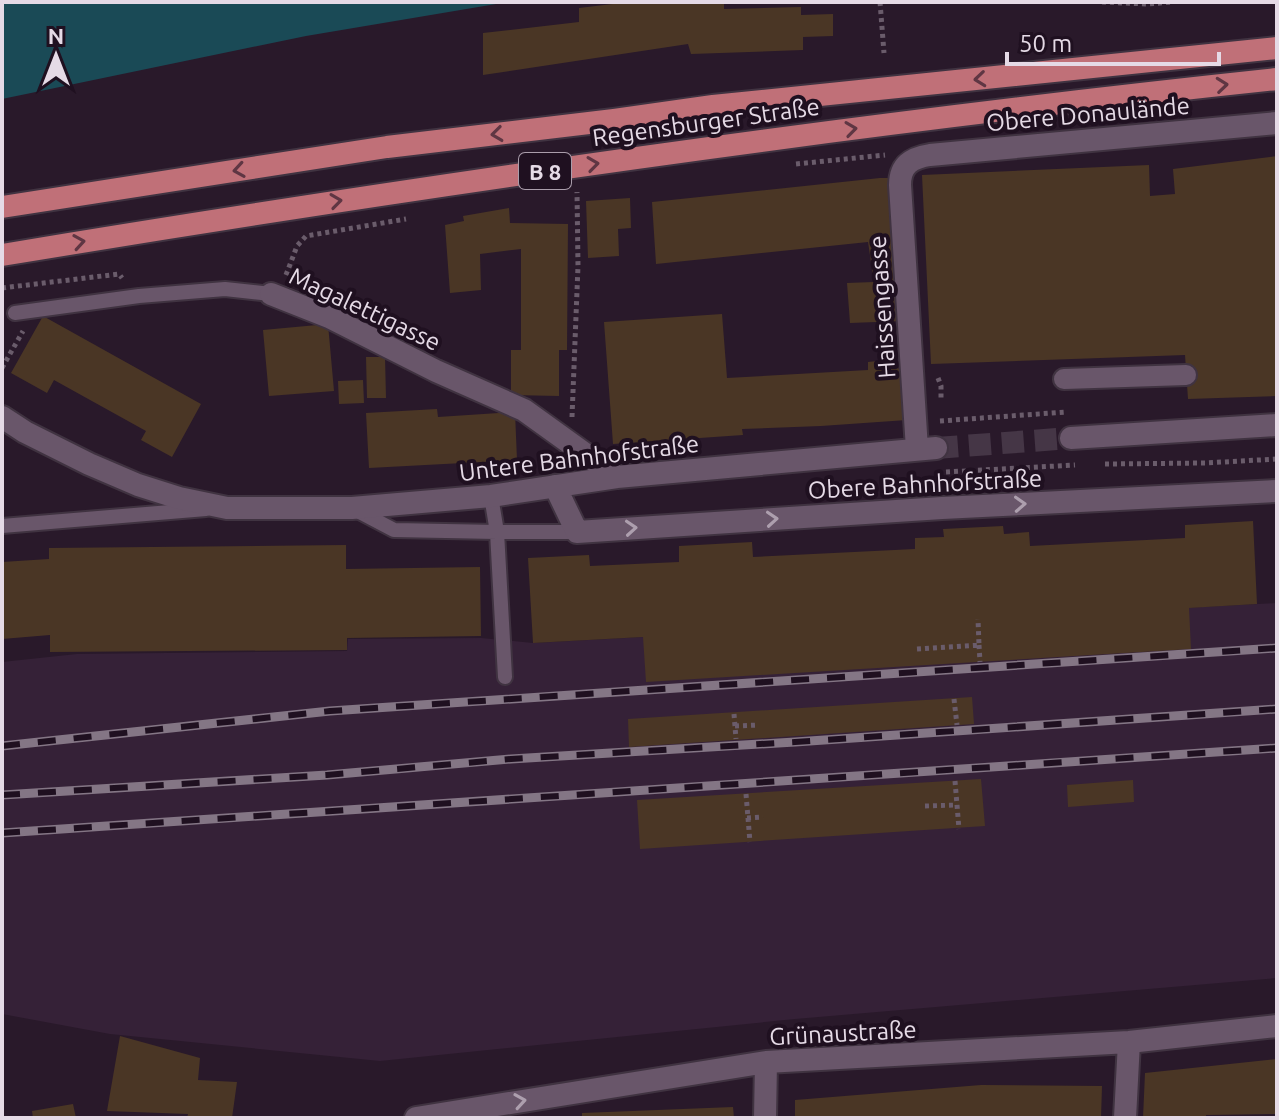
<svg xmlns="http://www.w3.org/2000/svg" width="1279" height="1120" font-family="Ubuntu,sans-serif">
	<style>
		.built { fill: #352137 }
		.water { fill: #1a4a56 }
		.building { fill: #4a3625 }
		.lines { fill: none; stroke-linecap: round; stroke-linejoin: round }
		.minor-tunnel { stroke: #453646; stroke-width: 22; stroke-dasharray: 22 11; stroke-linecap: butt }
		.service-casing { stroke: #403341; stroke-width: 18 }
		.pedestrian-casing { stroke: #403341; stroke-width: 24 }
		.minor-casing { stroke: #403341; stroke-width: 26 }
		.primary-casing { stroke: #403341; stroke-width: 26 }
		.path { stroke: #6a5c6b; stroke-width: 5; stroke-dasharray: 4 4; stroke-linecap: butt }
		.service { stroke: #69566a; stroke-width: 14 }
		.pedestrian { stroke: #69566a; stroke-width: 20 }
		.minor { stroke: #69566a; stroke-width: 22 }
		.primary { stroke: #c07078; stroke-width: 22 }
		.rail-casing { stroke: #847685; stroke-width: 9 }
		.rail { stroke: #1f1020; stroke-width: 6; stroke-dasharray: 18; stroke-linecap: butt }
		.oneway { stroke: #5f3643 }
		.oneway2 { stroke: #ad9fae }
		.labels { text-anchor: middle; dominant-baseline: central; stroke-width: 8; stroke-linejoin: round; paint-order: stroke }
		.shield { fill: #1f1020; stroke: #aa9dab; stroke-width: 2 }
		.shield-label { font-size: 22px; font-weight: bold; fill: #e5dae6 }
		.street-label { font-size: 24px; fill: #e5dae6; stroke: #1f1020 }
	</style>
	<rect width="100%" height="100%" fill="#29192a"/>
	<path class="built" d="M1277 603V978L795 1019 380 1061 110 1034 2 1014V662L77 654 347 651 348 639 481 638 533 643Z"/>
	<path class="water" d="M2 2H508L306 36 2 99Z"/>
	<path class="building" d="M629 2H724V9L801 7V15L833 14V36L803 37V50L691 54 688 44 483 75V33L579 22V8Z
		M1277 156V396L1188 399 1185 355 931 364 922 175 1149 165 1150 196 1175 194 1173 169Z
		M880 178H894L903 321 850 323 847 283 874 282 868 242 656 264 652 202Z
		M630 198 631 228 618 229 619 256 588 258 586 201Z
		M509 208 510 223 568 224 567 350H559V396L511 395V350H521V249L480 254 481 290 450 293 445 225 464 221 463 216Z
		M722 314 727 378 868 370V362L887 360 888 369 903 368 907 420 821 426 742 429 743 435 613 444 604 322Z
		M43 316 201 404 172 457 141 440 146 431 54 380 47 393 11 373Z
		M328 324 334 391 269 396 263 330Z
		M366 357H385L386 398H367Z
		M363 380 364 403 339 404 338 381Z
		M437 409 438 417 515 412 517 460 369 468 366 413Z
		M1253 521 1257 604 1189 608 1191 649 646 682 643 637 533 643 528 558 589 555 590 566 679 562V546L752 542 753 557 915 549V538L944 537 943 529 1003 526 1004 534 1029 532 1030 546 1185 538V525Z
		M346 545V569L480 567 481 636 347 638V650L50 652V635L2 639V562L49 559V548Z
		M972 697 974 724 629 747 628 719Z
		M981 779 985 826 640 849 637 800Z
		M1133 780 1134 802 1068 807 1067 785Z
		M120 1036 200 1058 198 1080 237 1082 232 1118H187L188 1114 107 1111Z
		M1277 1059V1114L1206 1115V1118H1143L1145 1073Z
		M981 1085 1102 1086 1101 1118H795V1100Z
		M73 1104 76 1118H33L32 1111Z
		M733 1107 734 1118H582V1113Z"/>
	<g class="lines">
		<path class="minor-tunnel" d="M936 448 1071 438"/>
		<g class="service-casing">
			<path id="service" d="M15 313 139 296 225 289 271 294
				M491 496 497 532H577
				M356 510 394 530 497 532 505 677
				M2 526 206 509"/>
		</g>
		<g class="pedestrian-casing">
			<path id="pedestrian" d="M1064 379 1186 375"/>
		</g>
		<g class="minor-casing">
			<path id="minor" d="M271 294 329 317 436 371 524 410 617 477
				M2 417 25 432 89 464 138 485 179 498 227 508H352L491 496 617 477 936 448
				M1071 438 1277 425
				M917 449 900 185C900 165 911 158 930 155L1277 123
				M555 486 577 532 942 508 1277 491
				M416 1118 766 1062 1129 1042 1277 1026
				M765 1118 766 1062
				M1125 1118 1129 1042"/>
		</g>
		<g class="primary-casing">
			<path id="primary" d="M2 207 387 147 614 120 713 106 1277 48
				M2 255C425 185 850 124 1277 79"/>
		</g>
		<path class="path" d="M880 2 884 53
			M1102 2 1147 4 1173 2
			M796 164 885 155
			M286 275 297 246 306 236 406 219
			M2 288 119 274 122 278
			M2 368 23 331
			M938 378 941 386V400
			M572 417 578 266 577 192
			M940 421 1066 412
			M1105 464 1205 463 1277 459
			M946 472 1075 465
			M979 645 980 662
			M917 649 979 645 978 619
			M954 699 957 725
			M734 714 736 739
			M735 726 759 725
			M955 781 959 829
			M746 794 750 842
			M925 806 957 805
			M747 818 763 817"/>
		<use href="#service" class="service"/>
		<use href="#pedestrian" class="pedestrian"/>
		<use href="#minor" class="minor"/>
		<use href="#primary" class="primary"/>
		<g class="rail-casing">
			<path id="rail" d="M2 746 330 711 1277 648
				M2 795 327 775 511 759 795 742 1277 709
				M2 833 1277 748"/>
		</g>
		<use href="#rail" class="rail"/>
	</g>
	<defs><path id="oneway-chevron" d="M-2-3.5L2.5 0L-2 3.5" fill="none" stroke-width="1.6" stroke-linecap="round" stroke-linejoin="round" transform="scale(2)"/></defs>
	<g class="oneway">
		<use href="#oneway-chevron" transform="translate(980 79) rotate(174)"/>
		<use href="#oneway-chevron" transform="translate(1222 85) rotate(-6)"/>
		<use href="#oneway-chevron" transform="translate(851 129) rotate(-8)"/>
		<use href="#oneway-chevron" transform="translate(497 134) rotate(173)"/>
		<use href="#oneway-chevron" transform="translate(593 164) rotate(-8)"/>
		<use href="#oneway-chevron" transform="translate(239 170) rotate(171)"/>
		<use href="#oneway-chevron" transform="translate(336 201) rotate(-8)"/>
		<use href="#oneway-chevron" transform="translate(79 242) rotate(-9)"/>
	</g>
	<g class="oneway2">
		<use href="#oneway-chevron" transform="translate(1020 504) rotate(-3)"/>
		<use href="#oneway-chevron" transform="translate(772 519) rotate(-4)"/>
		<use href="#oneway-chevron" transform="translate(631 528) rotate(-4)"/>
		<use href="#oneway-chevron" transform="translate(520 1101) rotate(-9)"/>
	</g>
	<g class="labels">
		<rect class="shield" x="519" y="153" width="52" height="36" rx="6"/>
		<g class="shield-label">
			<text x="545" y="171">B 8</text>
		</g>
		<g class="street-label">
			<text transform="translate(1088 114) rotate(-5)">Obere Donaulände</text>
			<text transform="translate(706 122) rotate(-8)">Regensburger Straße</text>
			<text transform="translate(882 307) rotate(-94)">Haissengasse</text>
			<text transform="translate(365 309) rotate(25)">Magalettigasse</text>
			<text transform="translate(579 458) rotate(-7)">Untere Bahnhofstraße</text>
			<text transform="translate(925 484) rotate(-3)">Obere Bahnhofstraße</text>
			<text transform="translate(843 1033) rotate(-3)">Grünaustraße</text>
		</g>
	</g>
	<rect width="1279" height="1120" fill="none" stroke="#e5dae6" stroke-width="8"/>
	<g transform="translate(56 56)" stroke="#1f1020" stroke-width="6" paint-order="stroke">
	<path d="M0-6L14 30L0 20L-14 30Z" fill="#e5dae6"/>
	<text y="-12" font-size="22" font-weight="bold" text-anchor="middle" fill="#e5dae6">N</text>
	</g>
	<path d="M1007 52v12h212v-12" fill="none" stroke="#e5dae6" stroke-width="4"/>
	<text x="1019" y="52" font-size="24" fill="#e5dae6" stroke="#1f1020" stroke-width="6" paint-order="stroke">50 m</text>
</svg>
